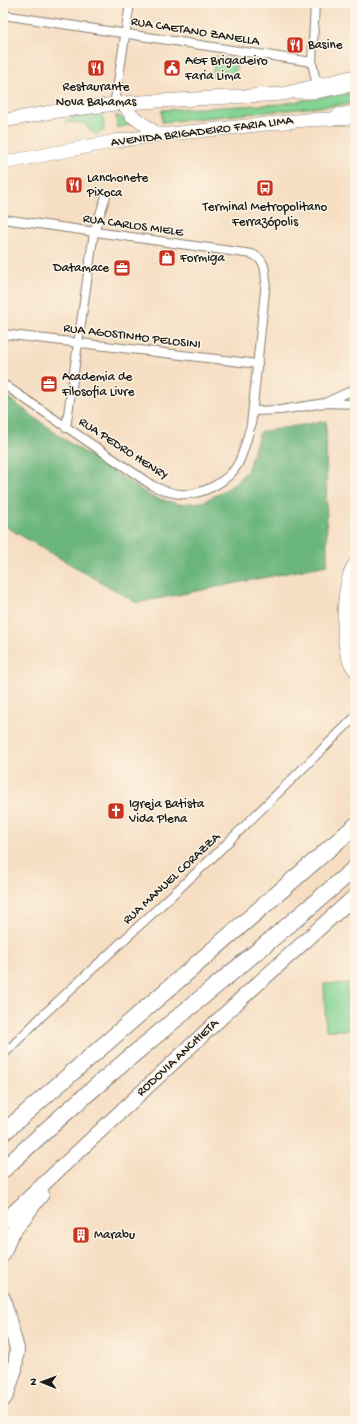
<svg xmlns="http://www.w3.org/2000/svg" width="358" height="1424" font-family="'Gochi Hand',sans-serif">
	<style>
		.green { fill: #83d393; stroke: #507858 }
		.forest { fill: #6ab57d; stroke: #43684c }
		.lines { fill: none; stroke-linecap: round; stroke-linejoin: round }
		.minor-casing { stroke: #897d70; stroke-width: 10 }
		.tertiary-casing { stroke: #897d70; stroke-width: 12 }
		.primary-casing { stroke: #897d70; stroke-width: 14 }
		.trunk-casing { stroke: #897d70; stroke-width: 16 }
		.motorway-casing { stroke: #897d70; stroke-width: 18 }
		.minor { stroke: #fff; stroke-width: 8 }
		.tertiary { stroke: #fff; stroke-width: 11 }
		.primary { stroke: #fff; stroke-width: 13 }
		.trunk { stroke: #fff; stroke-width: 14 }
		.motorway { stroke: #fff; stroke-width: 16 }
		.labels { text-anchor: middle; dominant-baseline: central; stroke-width: 3; stroke-linejoin: round; paint-order: stroke }
		.street-label { font-size: 13px; fill: #1c1c1c; stroke: #fcf5e5 }
		.poi-label { font-size: 13px; fill: #1c1c1c; stroke: #fcf5e5; text-anchor: start }
	</style>
	<rect width="100%" height="100%" fill="#fcf5e5"/>
	<filter id="ink" filterUnits="userSpaceOnUse"><feTurbulence type="fractalNoise" baseFrequency=".025" numOctaves="2"/><feDisplacementMap in="SourceGraphic" scale="8" xChannelSelector="R" yChannelSelector="G"/><feConvolveMatrix kernelMatrix="1 2 1 2 8 2 1 2 1" color-interpolation-filters="sRGB"/></filter>
	<filter id="wash" filterUnits="userSpaceOnUse"><feTurbulence type="fractalNoise" baseFrequency=".012" numOctaves="4" result="noise"/><feDisplacementMap in="SourceGraphic" scale="16" xChannelSelector="R" yChannelSelector="G"/><feGaussianBlur stdDeviation="0.9" result="paint"/><feColorMatrix in="noise" values="0 0 0 0 0 0 0 0 0 0 0 0 0 0 0 0 0 1.4 0 .05"/><feComposite in="paint" operator="in"/></filter>
	<g filter="url(#wash)">
		<rect width="100%" height="100%" fill="#f6dec3"/>
		<path class="green" d="M215 56 237 60 235 76 212 77Z
			M355 93V102L349 104 162 122V110L281 104 333 95Z
			M103 113 104 131 95 135 83 123 65 122 68 118Z
			M116 115 132 124 117 128Z
			M355 983V1030H326L324 984Z"/>
		<path class="forest" d="M3 394 61 437 152 497 179 504 203 502 229 488 247 471 260 432 326 421 327 565 137 603 3 525Z"/>
	</g>
	<g filter="url(#ink)">
		<g class="lines">
			<g class="minor-casing">
				<path id="minor" d="M315 3 312 62 315 77 321 85
					M3 15 312 62
					M114 104 117 89 130 3
					M3 219 252 254C265 260 265 267 266 281L251 425C247 438 244 452 238 464 228 482 201 496 180 494 170 493 162 490 153 486L3 384
					M3 334 258 364
					M327 402 355 389
					M253 411 281 410 325 403 355 404
					M66 428 94 232 106 196
					M3 1055 42 1016 212 858 355 717"/>
			</g>
			<g class="tertiary-casing">
				<path id="tertiary" d="M298 93H315L355 85
					M338 114 355 111"/>
			</g>
			<g class="primary-casing">
				<path id="primary" d="M123 103 132 116 159 135
					M3 121 51 112 123 103 283 94 355 76
					M3 163 116 141 159 135 306 120 355 118
					M355 564C342 580 341 644 350 662 351 665 353 667 355 670"/>
			</g>
			<g class="trunk-casing">
				<path id="trunk" d="M3 1222 242 998 355 896
					M3 1255 10 1236 42 1194
					M3 1298 17 1349 15 1369 7 1394 3 1400"/>
			</g>
			<g class="motorway-casing">
				<path id="motorway" d="M3 1133 355 826
					M3 1170C115 1064 239 970 355 868"/>
			</g>
			<use href="#minor" class="minor"/>
			<use href="#tertiary" class="tertiary"/>
			<use href="#primary" class="primary"/>
			<use href="#trunk" class="trunk"/>
			<use href="#motorway" class="motorway"/>
		</g>
	</g>
	<defs>
		<g id="restaurant-square" transform="scale(0.9)"><rect x="-9" y="-9" width="18" height="18" rx="4" fill="#c8321e" stroke="#fcf5e5"/><path d="M-5-6h1v4h1v-4h1v4h1v-4h1v5L-1.5 .5V6h-2V.5L-5-1ZM5-6V6H3V1.5H1.5Q1.5-4 5-6Z" fill="#fff"/></g>
		<g id="civic-square" transform="scale(0.9)"><rect x="-9" y="-9" width="18" height="18" rx="4" fill="#c8321e" stroke="#fcf5e5"/><path d="M-.6-6.5H3V-4.5H.6V-3L4-1V1h2V6H-6V1h2V-1L-.6-3ZM-1.2 2.5V6h2.4V2.5Z" fill="#fff"/></g>
		<g id="bus-square" transform="scale(0.9)"><rect x="-9" y="-9" width="18" height="18" rx="4" fill="#c8321e" stroke="#fcf5e5"/><path d="M-5-6H5V4H4V6H2V4H-2V6H-4V4H-5ZM-3.5-4V0h7V-4ZM-3.5 1.2v1.5H-2V1.2ZM2 1.2v1.5H3.5V1.2Z" fill="#fff"/></g>
		<g id="shop-square" transform="scale(0.9)"><rect x="-9" y="-9" width="18" height="18" rx="4" fill="#c8321e" stroke="#fcf5e5"/><path d="M-5-2.5h2.3a2.7 3.5 0 0 1 5.4 0H5L5.5 6h-11ZM-1.5-2.5h3a1.5 2.3 0 0 0-3 0Z" fill="#fff"/></g>
		<g id="office-square" transform="scale(0.9)"><rect x="-9" y="-9" width="18" height="18" rx="4" fill="#c8321e" stroke="#fcf5e5"/><path d="M-6-3h4V-5.5h4V-3h4V5H-6ZM-1-4.5V-3h2v-1.5ZM-6 0V1H6V0Z" fill="#fff"/></g>
		<g id="church-square" transform="scale(0.9)"><rect x="-9" y="-9" width="18" height="18" rx="4" fill="#c8321e" stroke="#fcf5e5"/><path d="M-1.2-6h2.4v3.5h3.3v2.4h-3.3V6h-2.4V-.1h-3.3v-2.4h3.3Z" fill="#fff"/></g>
		<g id="building-square" transform="scale(0.9)"><rect x="-9" y="-9" width="18" height="18" rx="4" fill="#c8321e" stroke="#fcf5e5"/><path d="M-4-6H4V6H1V3H-1V6H-4ZM-2.5-4.3h1.7v1.8h-1.7ZM.8-4.3h1.7v1.8H.8ZM-2.5-1h1.7V.8h-1.7ZM.8-1h1.7V.8H.8Z" fill="#fff"/></g>
	</defs>
	<g fill-rule="evenodd">
		<use href="#restaurant-square" x="295" y="45"/>
		<use href="#restaurant-square" x="96" y="68"/>
		<use href="#civic-square" x="172" y="68"/>
		<use href="#restaurant-square" x="74" y="185"/>
		<use href="#bus-square" x="265" y="188"/>
		<use href="#shop-square" x="167" y="258"/>
		<use href="#office-square" x="122" y="268"/>
		<use href="#office-square" x="49" y="384"/>
		<use href="#church-square" x="116" y="811"/>
		<use href="#building-square" x="81" y="1235"/>
	</g>
	<g class="labels">
		<g class="street-label">
			<text transform="translate(195 32) rotate(9)">RUA CAETANO ZANELLA</text>
			<text transform="translate(202 132) rotate(-7)">AVENIDA BRIGADEIRO FARIA LIMA</text>
			<text transform="translate(133 226) rotate(8)">RUA CARLOS MIELE</text>
			<text transform="translate(132 337) rotate(7)">RUA AGOSTINHO PELOSINI</text>
			<text transform="translate(123 449) rotate(33)">RUA PEDRO HENRY</text>
			<text transform="translate(172 879) rotate(-43)">RUA MANUEL CORAZZA</text>
			<text transform="translate(178 1058) rotate(-43)">RODOVIA ANCHIETA</text>
		</g>
		<g class="poi-label">
			<text x="308" y="45">Basine</text>
			<text x="185" y="61">AGF Brigadeiro<tspan x="185" dy="15">Faria Lima</tspan></text>
			<text x="96" y="87" text-anchor="middle">Restaurante<tspan x="96" dy="15">Nova Bahamas</tspan></text>
			<text x="87" y="178">Lanchonete<tspan x="87" dy="15">Pixoca</tspan></text>
			<text x="265" y="207" text-anchor="middle">Terminal Metropolitano<tspan x="265" dy="15">Ferrazópolis</tspan></text>
			<text x="180" y="258">Formiga</text>
			<text x="109" y="268" text-anchor="end">Datamace</text>
			<text x="62" y="377">Academia de<tspan x="62" dy="15">Filosofia Livre</tspan></text>
			<text x="129" y="804">Igreja Batista<tspan x="129" dy="15">Vida Plena</tspan></text>
			<text x="94" y="1235">Marabu</text>
		</g>
	</g>
	<rect width="358" height="1424" fill="none" stroke="#fcf5e5" stroke-width="16"/>
	<g transform="translate(42 1382) rotate(271)" stroke="#fcf5e5" stroke-width="3" paint-order="stroke">
	<path d="M0-3L7 15L0 10L-7 15Z" fill="#1c1c1c"/>
	<text y="-6" font-size="11" font-weight="bold" text-anchor="middle" fill="#1c1c1c">N</text>
	</g>
</svg>
